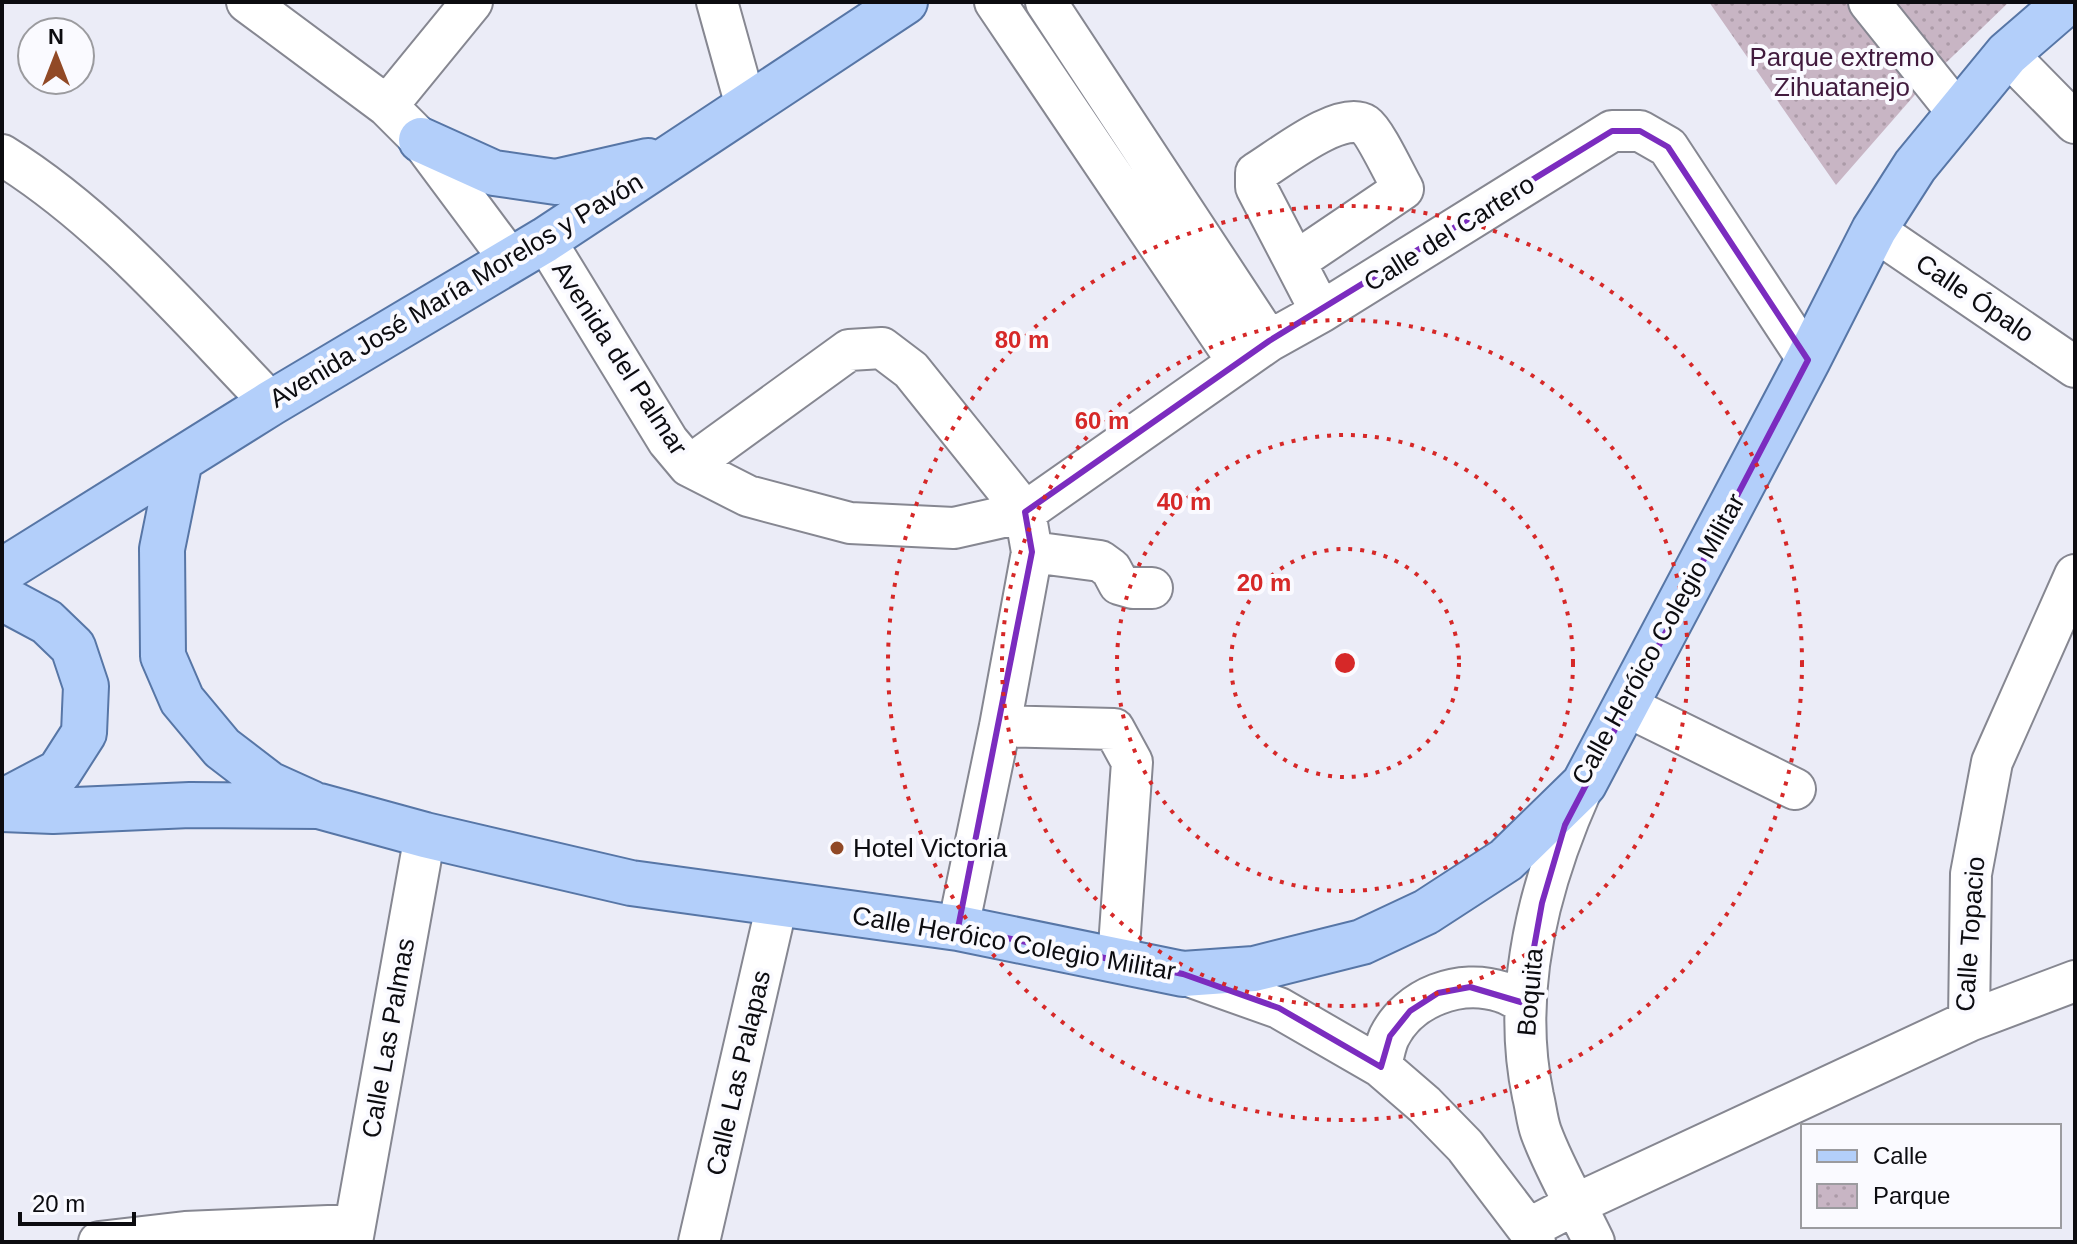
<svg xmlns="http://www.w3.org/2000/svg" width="2077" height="1244" font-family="Arial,sans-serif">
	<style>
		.park { fill: url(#park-dots) }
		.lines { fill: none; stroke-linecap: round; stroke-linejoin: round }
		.minor-casing { stroke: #868791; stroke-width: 44 }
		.major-casing { stroke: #5776a6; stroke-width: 48 }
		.minor { stroke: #fff; stroke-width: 40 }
		.major { stroke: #b3cffa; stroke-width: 44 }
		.marked { fill: none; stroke: #7b2cbf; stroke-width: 6; stroke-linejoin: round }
		.ring { fill: none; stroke: #d62828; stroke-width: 4; stroke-dasharray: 4 8 }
		.poi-dot { fill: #914926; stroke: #fafaff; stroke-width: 3 }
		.labels { text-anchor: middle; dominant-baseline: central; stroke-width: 8; stroke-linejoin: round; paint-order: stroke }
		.park-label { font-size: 26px; fill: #411a3d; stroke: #fafaff }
		.street-label { font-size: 26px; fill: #0c0c10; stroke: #fafaff }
		.poi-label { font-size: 26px; fill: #0c0c10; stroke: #fafaff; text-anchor: start }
		.centre { fill: #d62828; stroke: #fafaff; stroke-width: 4 }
		.ring-label { font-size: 24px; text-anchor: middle; font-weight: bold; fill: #d62828; stroke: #fafaff; stroke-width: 8; stroke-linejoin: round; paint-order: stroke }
	</style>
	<defs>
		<pattern id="park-dots" width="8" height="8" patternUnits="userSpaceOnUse" patternTransform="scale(2)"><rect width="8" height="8" fill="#c8b5c4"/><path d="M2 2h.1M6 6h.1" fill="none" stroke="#ab9aa7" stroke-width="1.8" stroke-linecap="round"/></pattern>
	</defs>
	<rect width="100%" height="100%" fill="#ebecf7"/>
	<path class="park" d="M1709 2H2009L1927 81 1836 185Z"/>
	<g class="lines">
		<g class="minor-casing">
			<path id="minor" d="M247 2 387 106 421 140 511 261
				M717 2 746 106
				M995 2 1238 362
				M1046 2 1269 341
				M1869 2 1958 113
				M2007 54 2075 123
				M387 106 472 2
				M2 155C104 218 188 317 271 403
				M1874 230 2075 367
				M545 240 668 441 689 466 748 496 850 523 954 528 1025 512 1269 341 1321 312 1612 131H1640L1668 147 1808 360
				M1295 262 1403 189C1395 175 1375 132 1365 125 1341 109 1278 160 1256 173V187L1321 312
				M689 466 849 350 882 348 911 370 1025 512 1032 552 1000 726 958 928
				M1032 552 1100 561 1111 569 1119 584 1133 588H1152
				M1624 705 1795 789
				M1000 726 1114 729 1132 762 1118 961
				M1582 788C1539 884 1511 992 1533 1096 1536 1108 1537 1121 1541 1132 1555 1170 1577 1206 1594 1242
				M1183 974 1279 1008 1381 1067 1425 1105 1465 1146 1528 1229 1535 1242
				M1969 1021 1971 874 1992 762 2075 575
				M1381 1067C1383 1058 1385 1046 1389 1037 1409 997 1460 978 1502 992 1509 994 1517 999 1524 1003
				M1528 1229 1576 1204 1969 1021 2075 981
				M99 1242 185 1232 353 1225
				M352 1242 425 835
				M699 1242 777 904"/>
		</g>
		<g class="major-casing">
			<path id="major" d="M421 140 494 173 556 182 648 161
				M180 460 162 549 163 656 182 700 222 748 269 784 311 803
				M2 571 271 403 545 240 905 2
				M2 598 47 622 73 647 86 686 84 733 59 772 2 802
				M2 809 53 811 190 805 319 806 425 835 631 883 958 928 1183 974 1254 969 1362 942 1426 912 1506 860 1584 784 1808 360 1874 230 1915 166 2007 54 2067 2"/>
		</g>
		<use href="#minor" class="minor"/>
		<use href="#major" class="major"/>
	</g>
	<path class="marked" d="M1612 131H1640L1668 147 1808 360 1565 825 1542 903 1524 1003 1470 987 1438 993 1410 1011 1390 1036 1381 1067 1279 1008 1183 974 958 928 1032 552 1025 512 1269 341Z"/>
	<g class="ring">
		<circle cx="1345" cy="663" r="114"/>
		<circle cx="1345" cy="663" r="228"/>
		<circle cx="1345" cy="663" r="343"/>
		<circle cx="1345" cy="663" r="457"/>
	</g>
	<circle class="poi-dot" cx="837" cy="848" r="8"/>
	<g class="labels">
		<g class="park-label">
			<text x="1842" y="57">Parque extremo<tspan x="1842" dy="30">Zihuatanejo</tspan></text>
		</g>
		<g class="street-label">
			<text transform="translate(1449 233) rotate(-32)">Calle del Cartero</text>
			<text transform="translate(456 290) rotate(-31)">Avenida José María Morelos y Pavón</text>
			<text transform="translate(1975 298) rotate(34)">Calle Ópalo</text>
			<text transform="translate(620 358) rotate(57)">Avenida del Palmar</text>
			<text transform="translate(1658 639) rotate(-61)">Calle Heróico Colegio Militar</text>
			<text transform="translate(1970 934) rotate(-86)">Calle Topacio</text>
			<text transform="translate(1014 943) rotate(10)">Calle Heróico Colegio Militar</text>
			<text transform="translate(1530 992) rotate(-85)">Boquita</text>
			<text transform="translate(388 1038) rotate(-80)">Calle Las Palmas</text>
			<text transform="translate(738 1073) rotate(-77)">Calle Las Palapas</text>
		</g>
		<g class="poi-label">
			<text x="853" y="848">Hotel Victoria</text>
		</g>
	</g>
	<circle cx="1345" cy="663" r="12" class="centre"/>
	<g class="ring-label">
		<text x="1022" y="348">80 m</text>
		<text x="1102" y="429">60 m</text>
		<text x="1184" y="510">40 m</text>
		<text x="1264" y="591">20 m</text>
	</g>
	<rect width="2077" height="1244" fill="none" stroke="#0c0c10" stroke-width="8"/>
	<rect x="1801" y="1124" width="260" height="104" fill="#fafaff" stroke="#9b9b9f" stroke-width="2"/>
	<rect x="1817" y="1150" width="40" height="12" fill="#b3cffa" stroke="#9b9b9f" stroke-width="2"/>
	<text x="1873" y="1164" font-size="24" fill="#0c0c10">Calle</text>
	<rect x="1817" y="1184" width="40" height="24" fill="url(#park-dots)" stroke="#9b9b9f" stroke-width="2"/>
	<text x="1873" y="1204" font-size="24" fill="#0c0c10">Parque</text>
	<g transform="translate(56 56)"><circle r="38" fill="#fafaff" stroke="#9b9b9f" stroke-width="2"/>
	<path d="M0-6L14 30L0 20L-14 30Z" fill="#914926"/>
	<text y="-12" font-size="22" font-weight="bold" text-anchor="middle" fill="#0c0c10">N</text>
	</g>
	<path d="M20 1212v12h114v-12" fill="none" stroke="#0c0c10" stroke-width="4"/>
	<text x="32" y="1212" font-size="24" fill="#0c0c10" stroke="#fafaff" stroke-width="6" paint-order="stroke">20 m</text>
</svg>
